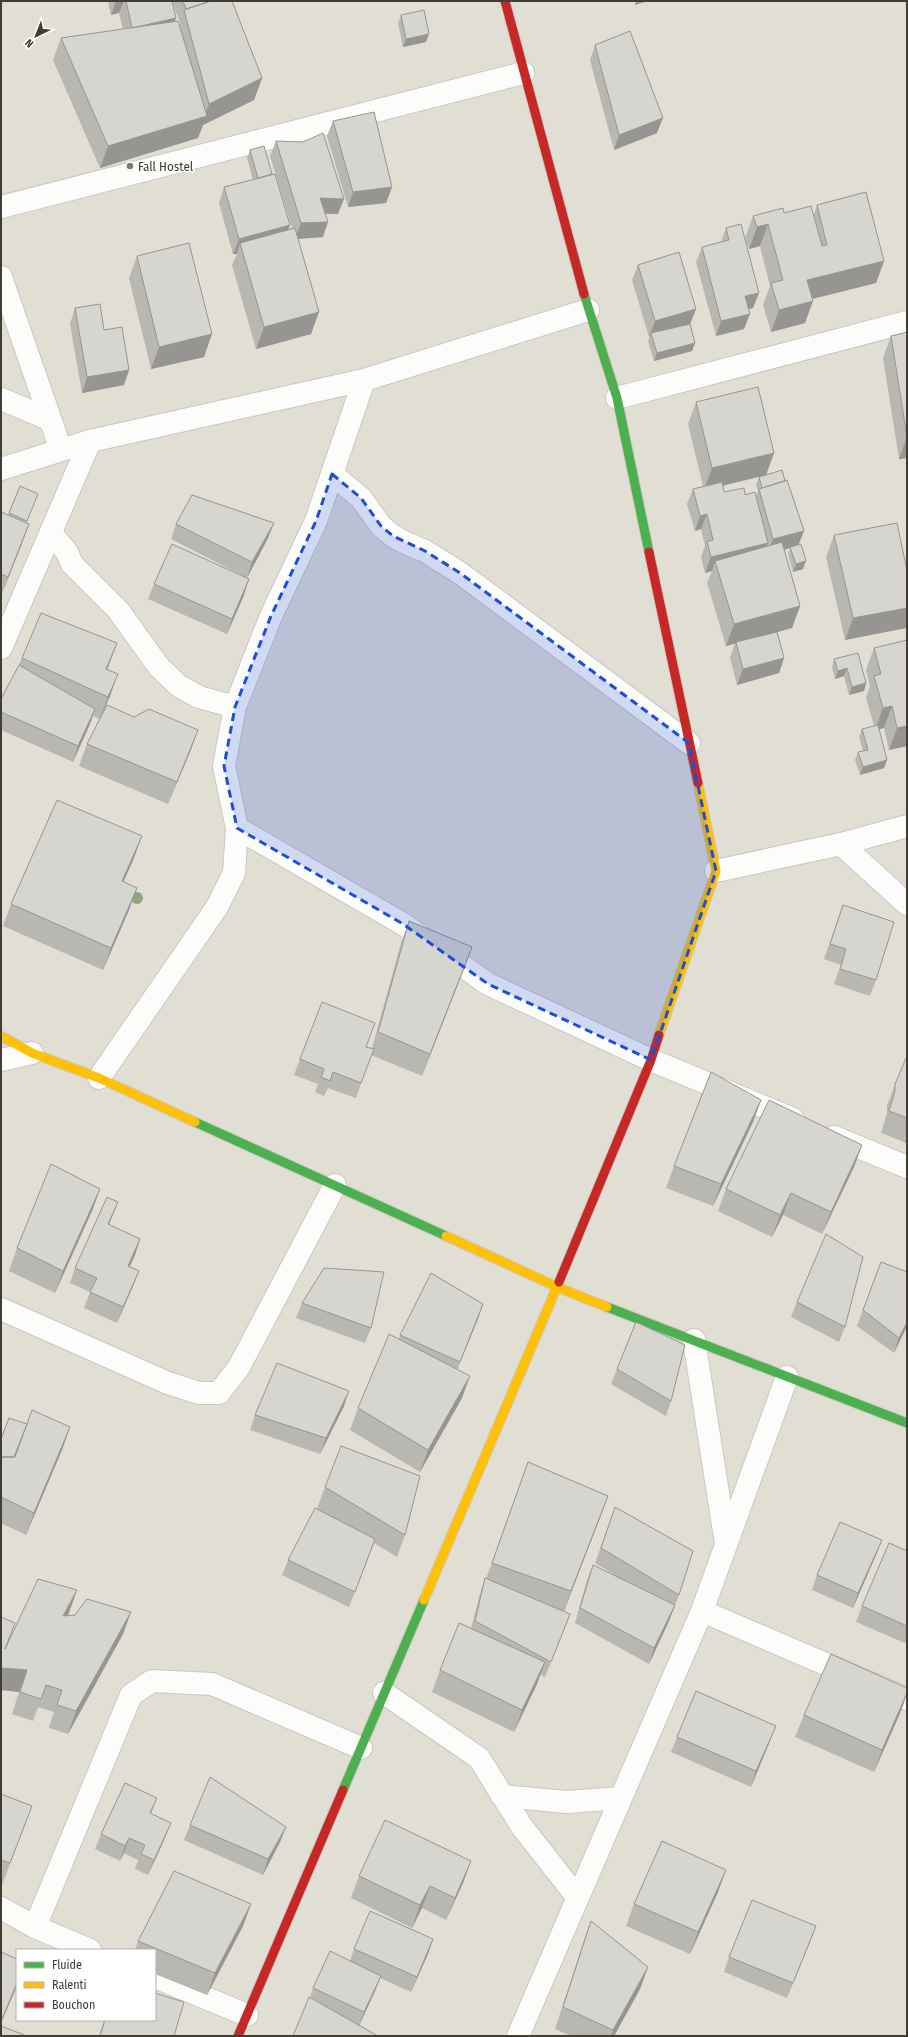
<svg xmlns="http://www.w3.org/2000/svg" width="908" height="2037" font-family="'Fira Sans Condensed',sans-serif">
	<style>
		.residential { fill: #e1ded4; fill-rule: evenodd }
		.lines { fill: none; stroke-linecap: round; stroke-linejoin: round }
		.street-casing { stroke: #c9c8c3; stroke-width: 24 }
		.fast-casing { stroke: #ccc9be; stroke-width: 11 }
		.slow-casing { stroke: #ccc9be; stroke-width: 11 }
		.jam-casing { stroke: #ccc9be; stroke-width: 11 }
		.street { stroke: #fcfcfb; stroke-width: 22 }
		.fast { stroke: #4caf50; stroke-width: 9 }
		.slow { stroke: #ffc107; stroke-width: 9 }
		.jam { stroke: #c62828; stroke-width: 9 }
		.tree { fill: #8fa780 }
		.wall { fill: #b9b7b2; fill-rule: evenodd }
		.shaded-wall { fill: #969591 }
		.building { fill: #d7d5cf; stroke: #969591 }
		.marked { fill: #1d4ed8; fill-opacity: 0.2; stroke: #1d4ed8; stroke-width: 3; stroke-dasharray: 8 5; stroke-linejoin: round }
		.poi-dot { fill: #7e7a73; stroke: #fff; stroke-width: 1.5 }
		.labels { text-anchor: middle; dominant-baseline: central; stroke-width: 3; stroke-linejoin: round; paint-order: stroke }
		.poi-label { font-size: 13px; fill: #423d34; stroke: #fff; text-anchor: start }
	</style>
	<rect width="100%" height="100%" fill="#edece7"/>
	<path class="residential" d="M1 1H907V2036H1ZM17 1950H155V2020H17Z"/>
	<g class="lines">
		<g class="street-casing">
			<path id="street" d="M1 207 523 73
				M1 277 61 450
				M617 398 907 322
				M1 399 49 419
				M1 469 90 441 364 380 588 310
				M332 474 361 498 381 526 393 536 408 544 425 551 460 573 689 743
				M51 533 67 552 72 564 118 610 159 667 179 686 199 697 235 707
				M1 648 90 441
				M237 828 403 924 488 984 651 1060 793 1119
				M841 844 907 904
				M716 871 841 844 907 826
				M1 1060 32 1053
				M99 1078 217 907 234 873 237 828 224 766 235 707 271 616 316 521 364 380
				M834 1137 907 1167
				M1 1309 168 1383 199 1393H219L239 1367 335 1185
				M694 1340 726 1544
				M702 1611 907 1699
				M384 1693 479 1758 522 1827 578 1898
				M502 1796 567 1802 621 1798
				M1 1908 35 1927 90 1950
				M35 1927 131 1695 152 1681 212 1684 361 1748
				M155 1977 247 2015
				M518 2036 702 1611 787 1377"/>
		</g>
		<g class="fast-casing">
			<path id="fast" d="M584 294 617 398 649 552
				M195 1122 446 1236
				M607 1307 907 1423
				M343 1790 424 1600"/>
		</g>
		<g class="slow-casing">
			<path id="slow" d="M659 1035 716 871 698 783
				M1 1036 32 1053 99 1078 195 1122
				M446 1236 557 1287 607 1307
				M424 1600 559 1282"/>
		</g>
		<g class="jam-casing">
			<path id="jam" d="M505 1 584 294
				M649 552 698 783
				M559 1282 651 1060 659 1035
				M238 2036 343 1790"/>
		</g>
		<use href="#street" class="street"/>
		<use href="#fast" class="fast"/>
		<use href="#slow" class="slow"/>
		<use href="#jam" class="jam"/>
	</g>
	<circle class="tree" cx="137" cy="898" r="6"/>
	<path class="wall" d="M108 1H172L175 21 179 25 180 23 172 1H232L262 78 254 100 203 125 198 138 100 168 53 60 61 38 123 29 119 13 111 15Z
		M401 15 426 42 403 47 398 23Z
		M595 45 657 133 614 150 590 60Z
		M333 121 392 187 386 203 348 207 327 136Z
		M276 141 338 214H326L323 237 298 239 311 334 256 349 232 265 237 254H233L219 203 224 187 253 180 247 158 250 150 272 174 290 225 288 229 292 228 270 156Z
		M817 205 884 261 876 283 813 299 805 323 771 332 763 305 770 286 760 246 749 249 745 238 753 216 784 213 814 214Z
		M726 228 753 308 749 309 744 329 716 336 696 262 702 247 721 242Z
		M137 256 204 357 151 369 129 278Z
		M638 265 696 309 690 324 695 343 692 351 654 361 648 341 650 336 649 337 632 280Z
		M75 308 104 330 129 370 124 385 82 393 70 324Z
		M907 332V458L899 459 883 358 891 336Z
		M696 402 774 453 766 475 799 544 803 569 793 572 788 554 790 548 784 550 800 606 792 628 777 632 784 658 779 673 737 685 730 658 735 643 726 646 707 583 712 571 705 573 701 557 705 546 701 529 695 531 687 504 693 489 703 486 688 424ZM759 477 756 485 758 491 756 496 724 492 722 486Z
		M20 486 35 502 26 523 29 524 21 546 1 596V512L8 515Z
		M176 524 268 538 247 578 171 539Z
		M834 535 906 628 845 640 826 557Z
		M154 584 244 595 227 634 148 599Z
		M907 640V746L889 750 884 728 879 729 884 768 860 775 855 760 858 752 863 751 859 737 862 729 874 726 866 698 870 686 866 670 874 648Z
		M22 658 107 669 110 696 101 717H134L198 730 190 752 168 804 79 766 87 744 100 719 93 716 90 724 73 762 1 730V699L19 665Z
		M834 659 866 683 864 691 849 695 844 676 835 679 832 667Z
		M134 858 123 882 129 910 103 970 3 926 11 904Z
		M843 905 876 980 870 996 834 984 841 965 824 959Z
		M409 921 472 947 422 1076 371 1055 356 1098 328 1088 324 1096 315 1092 318 1084 294 1075 300 1059 367 1047 372 1048 401 943Z
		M907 1056V1144L904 1142 881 1133 887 1113V1106L895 1084Z
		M761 1100 753 1122 713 1206 666 1188 674 1166Z
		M862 1145 854 1167 822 1234 783 1215 772 1237 718 1211 726 1189Z
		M100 1189 92 1211 55 1293 9 1271 17 1248Z
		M118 1202 109 1225 140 1239 135 1255 129 1267 139 1271 133 1286 117 1323 84 1308 90 1292 70 1283 75 1268Z
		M881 1262 907 1272V1326L894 1353 857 1326Z
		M797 1302 845 1327 839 1342 791 1317Z
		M302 1303 371 1328 365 1343 296 1318Z
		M483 1304 457 1370 462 1398 420 1472 350 1430 358 1408 399 1339 400 1335Z
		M617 1369 671 1401 666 1416 611 1384Z
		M344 1406 320 1454 250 1430 255 1415Z
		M27 1424 70 1427 62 1450 26 1535 1 1523V1439ZM24 1432 15 1457H14Z
		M528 1462 608 1496 564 1612 570 1614 564 1630 545 1677 540 1674 537 1684 514 1732 432 1692 440 1670 471 1628 480 1594 485 1578 486 1579Z
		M325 1487 405 1535 397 1557 374 1543 349 1607 282 1575 288 1560 317 1509Z
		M615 1507 679 1595 669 1621 649 1664 575 1623 587 1580 593 1565 618 1577 595 1563Z
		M882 1540 876 1555 853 1608 812 1590 817 1575Z
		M907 1551V1644L856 1622 862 1606Z
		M77 1590 67 1616 123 1634 68 1734 49 1728 54 1712 38 1707 33 1721 12 1714 19 1692 1 1690V1617L9 1642Z
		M907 1688V1694L901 1711 874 1772 795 1737 804 1715Z
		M677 1737 770 1741 751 1787 671 1752Z
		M1 1794 32 1806 2 1885H1Z
		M151 1813 165 1838 148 1875 135 1869 138 1860 124 1853 120 1861 95 1849 101 1834Z
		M190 1825 286 1827 280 1842 263 1875 184 1840Z
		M471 1861 463 1883 446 1920 422 1908 412 1928 351 1898 359 1876Z
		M718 1892 690 1954 626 1926 634 1904Z
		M251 1904 243 1926 207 1995 155 1974V1950H135L138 1941Z
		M591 1921 648 1967 640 1989 614 2036H571L555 2029 583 1943Z
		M816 1926 787 1998 724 1972 729 1957Z
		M433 1939 428 1954 411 1992 380 1978 375 1991 359 2026 310 1997 313 1988 350 1961 354 1949Z
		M104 2020H155L174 2036H99Z"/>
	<path class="shaded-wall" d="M116 1H124L119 13 111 15Z
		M636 1H648L635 5Z
		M176 18 170 34 132 28Z
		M429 34 426 42 403 47 406 39Z
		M262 78 254 100 203 125 198 138 100 168 108 146 204 117 209 104Z
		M663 118 657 133 614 150 619 135Z
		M392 187 386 203 348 207 353 192Z
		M320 198 344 199 338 214 314 213Z
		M328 222 323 237 295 239 301 223Z
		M768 224 760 246 749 249 757 227Z
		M290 225 284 241 240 243 237 254H233L239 239Z
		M884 261 876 283 799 302 807 280Z
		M759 293 753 308 740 311 745 296Z
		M813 301 805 323 771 332 779 310Z
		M696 309 690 324 651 333 650 336 649 337 655 321Z
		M319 312 311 334 256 349 264 327Z
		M750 314 744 329 716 336 721 321Z
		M212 334 204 357 151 369 159 347Z
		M695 343 692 351 654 361 657 353Z
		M129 370 124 385 82 393 87 377Z
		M907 437V458L899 459Z
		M774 453 766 475 704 490 712 468Z
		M707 514 701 529 695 531 700 516Z
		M274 523 268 538 247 578 252 562Z
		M29 524 21 546 1 596 8 577Z
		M804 531 798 546 790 547V548L767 555 773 539Z
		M768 543 762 558 715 561 712 571 705 573 711 557Z
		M806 561 803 569 793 572 796 564Z
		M249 579 244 595 227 634 232 619Z
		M800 606 792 628 726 646 734 624Z
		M907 608V626L906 628 845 640 853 618Z
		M117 643 109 665 98 691 106 669Z
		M784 658 779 673 737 685 743 669Z
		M847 668 844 676 835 679 838 671Z
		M118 674 110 696 100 719 108 697Z
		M866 683 864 691 849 695 852 687Z
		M892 706 884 728 875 730 883 708Z
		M95 709 90 724 73 762 78 746Z
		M907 726V746L889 750 897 728Z
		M198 730 190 752 168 804 177 782Z
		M887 760 884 768 860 775 863 767Z
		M142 836 134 858 114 903 122 881Z
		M137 888 129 910 103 970 111 948Z
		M472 947 464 969 422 1076 430 1054Z
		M761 1100 753 1122 713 1206 721 1184Z
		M862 1145 854 1167 822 1234 831 1212Z
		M100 1189 92 1211 55 1293 63 1271Z
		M791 1193 783 1215 772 1237 780 1215Z
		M118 1202 112 1217 102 1240 108 1224Z
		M140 1239 135 1255 123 1281 128 1266Z
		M139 1271 133 1286 117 1323 123 1307Z
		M483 1304 478 1319 454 1377 460 1362Z
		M907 1322V1326L894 1353 899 1338Z
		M470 1376 462 1398 420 1472 428 1450Z
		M349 1391 344 1406 320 1454 326 1438Z
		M70 1427 62 1450 26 1535 34 1513Z
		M608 1496 600 1518 563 1613 571 1591Z
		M882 1540 876 1555 853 1608 858 1593Z
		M77 1590 69 1613 55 1638 63 1616Z
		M675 1605 669 1621 649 1664 654 1648Z
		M131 1612 123 1634 68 1734 76 1711Z
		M545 1662 537 1684 514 1732 522 1710Z
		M1 1668 27 1670 19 1692 1 1690Z
		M907 1693 901 1711 874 1772 882 1750Z
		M776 1726 770 1741 751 1787 756 1771Z
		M157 1798 151 1813H150Z
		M171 1823 165 1838 148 1875 154 1860Z
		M286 1827 280 1842 263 1875 268 1859Z
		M129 1838 124 1853 120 1861 125 1846Z
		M471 1861 463 1883 446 1920 455 1898Z
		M726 1870 718 1892 690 1954 698 1932Z
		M430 1886 422 1908 412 1928 420 1905Z
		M251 1904 243 1926 207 1995 215 1973Z
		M816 1926 810 1942 787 1998 793 1983Z
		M433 1939 428 1954 411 1992 417 1977Z
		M648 1967 640 1989 614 2036H611L613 2030Z
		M381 1976 375 1991 358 2028 364 2012Z
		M17 1983V1986L1 2023V2021Z"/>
	<path class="building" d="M126 1H172L176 18 132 28Z
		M183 1H211L186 9Z
		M211 1H232L262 78 209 104 184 10Z
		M424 10 429 34 406 39 401 15Z
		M178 21 207 116 108 146 61 38Z
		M630 31 663 118 619 135 595 45Z
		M374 112 392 187 353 192 333 121Z
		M323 133 344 199 320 198 328 222 301 223 276 141 303 142Z
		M264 146 272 174 258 178 250 150Z
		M275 174 290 225 239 239 224 187Z
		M866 192 884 261 807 280 813 301 779 310 771 283 783 280 768 224 757 227 753 216 783 208 784 213 811 206 822 246 827 245 817 205Z
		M741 224 759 293 745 296 750 314 721 321 702 247 729 240 726 228Z
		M295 228 319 312 264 327 240 243Z
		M189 243 212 334 159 347 137 256Z
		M679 252 696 309 655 321 638 265Z
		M100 304 104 330 122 327 129 370 87 377 75 308Z
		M690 324 695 343 657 353 651 333Z
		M907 332V437L891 336Z
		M758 387 774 453 712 468 696 402Z
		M782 470 785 481 762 488 759 477Z
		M787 480 804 531 773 539 759 489Z
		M722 482 724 492 744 488 745 495 755 492 768 543 711 557 707 542 713 540 707 514 700 516 693 489Z
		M20 486 38 494 27 521 9 513Z
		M192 495 274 523 252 562 176 524Z
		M1 512 29 524 8 577 1 574Z
		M897 523 907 571V608L853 618 834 535Z
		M782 542 800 606 734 624 715 561Z
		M172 544 249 579 232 619 154 584Z
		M801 544 806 561 796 564 790 547Z
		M41 613 117 643 106 669 118 674 108 697 22 658Z
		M777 632 784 658 743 669 736 642Z
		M907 640V726L897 728 892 706 883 708 874 676 881 674 874 648Z
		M858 653 866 683 852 687 847 668 838 671 834 659Z
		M19 665 95 709 78 746 1 712V699Z
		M107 705 134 717 149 709 198 730 177 782 87 744Z
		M878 725 887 760 863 767 858 752 868 750 862 729Z
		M57 800 142 836 122 881 137 888 111 948 11 904Z
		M843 905 894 922 876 980 840 969 846 949 830 944Z
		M409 921 472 947 430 1054 378 1032Z
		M322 1002 375 1023 366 1047 374 1049 361 1083 333 1072 330 1081 321 1077 324 1069 300 1059Z
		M907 1056V1118L889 1111 895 1091V1084Z
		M711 1072 761 1100 721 1184 674 1166Z
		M769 1100 862 1145 831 1212 791 1193 780 1215 726 1189Z
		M51 1164 100 1189 63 1271 17 1248Z
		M107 1197 118 1202 108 1224 140 1239 128 1266 139 1271 123 1307 90 1292 97 1278 75 1268Z
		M826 1234 863 1257 845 1327 797 1302Z
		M881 1262 907 1272V1322L899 1338 863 1310Z
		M324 1268 384 1272 371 1328 302 1303Z
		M431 1273 483 1304 460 1362 400 1335Z
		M636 1322 685 1345 671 1401 617 1369Z
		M389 1334 470 1376 428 1450 358 1408Z
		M277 1363 349 1391 326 1438 255 1415Z
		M32 1410 70 1427 34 1513 1 1497V1457H15Z
		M9 1418 27 1424 14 1457H1V1439Z
		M341 1446 420 1476 405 1535 325 1487Z
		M528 1462 608 1496 571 1591 492 1563Z
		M615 1507 693 1551 679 1595 601 1548Z
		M315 1508 375 1539 355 1592 288 1560Z
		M840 1522 882 1540 858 1593 817 1575Z
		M889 1543 907 1551V1626L862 1606Z
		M593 1565 675 1605 654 1648 580 1608Z
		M485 1578 570 1614 551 1662 475 1621Z
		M38 1579 77 1590 63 1616 75 1615 87 1599 131 1612 76 1711 57 1705 62 1690 46 1685 41 1699 20 1692 27 1670 1 1668V1617L15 1623 5 1649Z
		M459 1623 545 1662 522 1710 440 1670Z
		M831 1654 907 1688V1693L882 1750 804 1715Z
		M696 1691 776 1726 756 1771 677 1737Z
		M210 1777 286 1827 268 1859 190 1825Z
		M125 1783 157 1798 150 1813 171 1823 154 1860 141 1854 145 1845 129 1838 125 1846 101 1834Z
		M1 1794 32 1806 10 1863 1 1860Z
		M385 1820 471 1861 455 1898 430 1886 420 1905 359 1876Z
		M662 1841 726 1870 698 1932 634 1904Z
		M174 1871 251 1904 215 1973 138 1941Z
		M752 1900 816 1926 793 1983 729 1957Z
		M370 1911 433 1939 417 1977 354 1949Z
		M591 1921 648 1967 613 2030 563 2007Z
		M330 1951 381 1976 364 2012 313 1988Z
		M1 1952 17 1959V1983L2 2019H1Z
		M155 1993 184 2002 174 2036H100L105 2020H155Z
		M309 1997 378 2036H293Z
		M1 2026 27 2036H1Z"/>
	<path class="marked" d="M332 474 361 498 381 526 393 536 425 551 460 573 689 743 716 871 651 1060 488 984 403 924 237 828 224 766 235 707 271 616 316 521Z"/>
	<circle class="poi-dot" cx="130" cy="166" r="4"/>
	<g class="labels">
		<g class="poi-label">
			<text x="138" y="166">Fall Hostel</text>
		</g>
	</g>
	<rect width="908" height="2037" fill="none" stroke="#423d34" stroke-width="4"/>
	<rect x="16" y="1949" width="140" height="72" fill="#ffffff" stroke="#b3b1ae"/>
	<rect x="24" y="1962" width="20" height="6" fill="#4caf50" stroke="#b3b1ae"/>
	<text x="52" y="1969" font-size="12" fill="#423d34">Fluide</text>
	<rect x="24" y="1982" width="20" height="6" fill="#ffc107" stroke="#b3b1ae"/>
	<text x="52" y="1989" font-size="12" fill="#423d34">Ralenti</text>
	<rect x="24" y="2002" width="20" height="6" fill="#c62828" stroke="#b3b1ae"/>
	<text x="52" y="2009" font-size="12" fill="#423d34">Bouchon</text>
	<g transform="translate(36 36) rotate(223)" stroke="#ffffff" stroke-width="3" paint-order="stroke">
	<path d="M0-3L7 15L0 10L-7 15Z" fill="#423d34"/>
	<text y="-6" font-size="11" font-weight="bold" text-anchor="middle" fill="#423d34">N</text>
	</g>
</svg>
